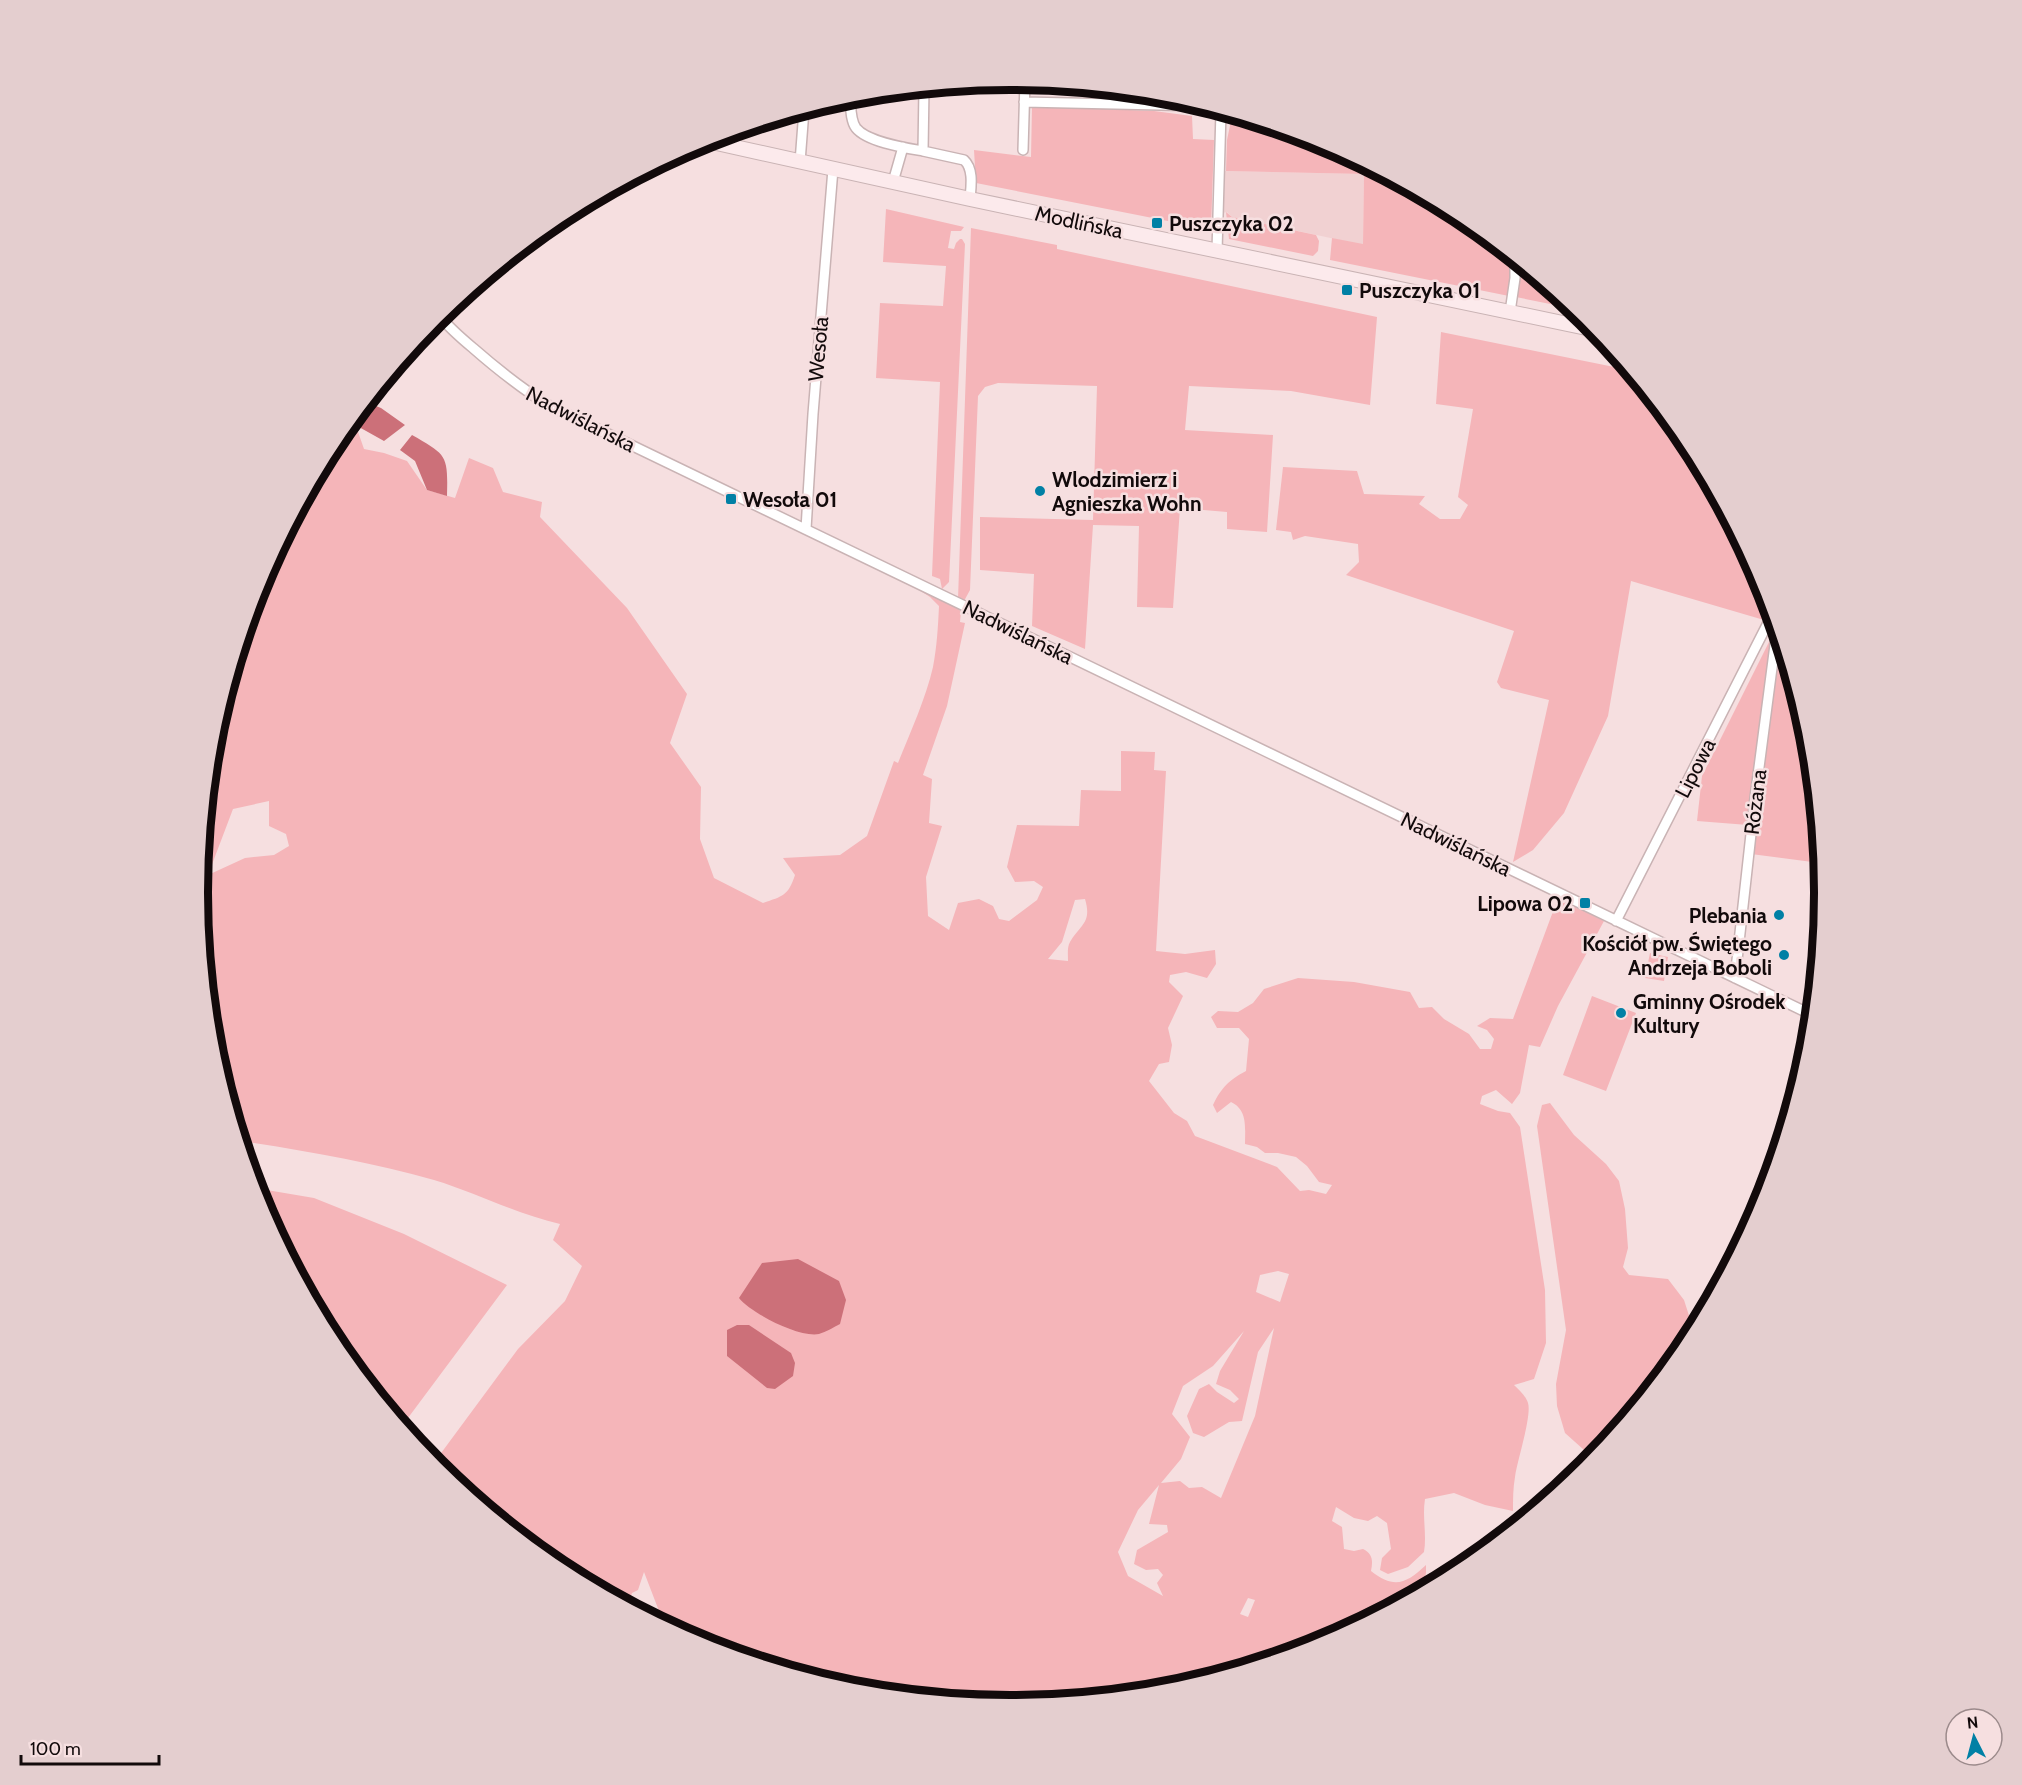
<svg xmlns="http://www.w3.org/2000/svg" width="2022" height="1785" font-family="Cabin,sans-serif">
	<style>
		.built { fill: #f1d1d2 }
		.green { fill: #f5b5b9; fill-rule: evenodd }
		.water { fill: #cc7079 }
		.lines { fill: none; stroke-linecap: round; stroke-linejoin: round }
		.street-casing { stroke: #c9b3b4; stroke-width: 12 }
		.secondary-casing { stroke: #c9b3b4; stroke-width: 16 }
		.street { stroke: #fff; stroke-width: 9 }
		.secondary { stroke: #fceaec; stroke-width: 14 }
		.poi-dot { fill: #0180a5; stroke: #f6dfe0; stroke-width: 2 }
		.labels { text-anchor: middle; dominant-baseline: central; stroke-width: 5; stroke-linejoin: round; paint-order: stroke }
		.street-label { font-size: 21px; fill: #120a0b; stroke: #f6dfe0 }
		.poi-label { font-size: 21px; font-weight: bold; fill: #120a0b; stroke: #f6dfe0; text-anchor: start }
		.rim { fill: none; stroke: #120a0b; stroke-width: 8 }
	</style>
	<rect width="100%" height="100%" fill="#f6dfe0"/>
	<path class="built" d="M1224 171 1364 174 1363 245 1232 217 1227 212 1223 213Z"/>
	<path class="green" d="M1032 82H1033L1141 92 1032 90Z
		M1032 106 1154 111 1192 116 1193 139 1214 140 1211 228 1196 232 1183 224 976 183 974 150 1031 157Z
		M1232 116H1240L1322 142 1463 216V223H1471L1511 257 1512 280 1509 296 1330 260 1332 238 1363 244 1364 174 1226 171 1227 140Z
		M886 209 964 227 961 231H951L948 248 954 249 956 243 960 239H962L965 244 949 582 942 589 940 579 932 576 940 382 876 378 880 303 943 306 946 266 883 262Z
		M1226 212 1232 217 1316 235 1319 241 1318 251 1313 256 1229 239Z
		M971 228 1057 245V249L1377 317 1370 405 1291 391 1189 386 1185 430 1273 435 1267 532 1227 529V512L1180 508 1173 608 1137 607 1139 526 1093 525 1085 649 1032 626 1034 574 980 570V517L1093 520 1097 386 998 383 985 387 978 396 970 590 964 601 958 599Z
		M1520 264 1575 309 1516 297Z
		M1441 332 1629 370 1687 441 1762 582 1770 606 1764 620 1631 581 1608 716 1564 813 1533 850 1513 862 1549 700 1501 688 1497 682 1514 631 1346 575 1359 562 1358 544 1305 536 1293 540 1291 532 1276 530 1283 467 1357 471 1364 494 1425 496 1419 504 1440 519H1460L1468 505 1458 497 1473 409 1436 404Z
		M350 423 356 426 364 449 384 453 407 461 427 490 455 498 469 458 493 468 503 492 542 502 540 517 627 608 687 694 670 743 701 787 700 839 714 878 763 903C783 896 788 896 795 875L783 858 840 855 867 836 894 761 898 763C910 733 926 698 933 667 937 646 938 627 939 606L930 597 910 584 958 608 961 612 960 622 965 623 947 706 923 775 932 779 929 823 942 826 926 877 928 916 949 930 958 903 979 899 993 906 999 919 1009 921 1037 900 1043 887 1034 881 1015 882 1007 867 1017 825 1079 826 1081 790 1121 791V751L1155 752 1154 770 1166 771 1156 951 1185 954 1215 950 1216 964 1207 978 1186 972 1170 975 1169 982 1183 996 1168 1028 1172 1045 1169 1062 1159 1064 1149 1081 1174 1113 1187 1121 1195 1136 1277 1167 1300 1191 1309 1190 1326 1194 1332 1185 1319 1182 1307 1166 1296 1157 1278 1153H1265L1257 1147 1245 1144C1245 1128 1248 1110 1231 1102L1217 1113 1213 1105C1221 1088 1229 1080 1246 1071L1249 1039 1239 1028H1217L1211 1017 1218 1011 1238 1012 1253 1003 1264 989 1298 978 1354 982 1410 992 1419 1008 1432 1007 1444 1019 1469 1034 1480 1049H1491L1494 1039 1487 1030 1477 1026 1490 1018 1513 1019 1558 898 1604 921 1558 1006 1540 1047 1529 1045 1520 1093 1512 1104 1496 1090 1482 1096 1480 1104 1498 1111 1510 1113 1520 1127 1545 1290 1546 1343 1534 1379 1514 1385C1519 1390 1526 1396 1528 1403 1532 1416 1517 1461 1515 1477 1513 1488 1513 1499 1513 1511L1485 1505 1454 1493 1425 1499C1422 1517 1427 1534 1424 1552L1408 1567 1388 1574 1380 1570 1382 1558 1391 1549 1387 1523 1377 1516 1368 1521 1354 1518 1336 1507 1332 1521 1342 1527 1344 1549 1354 1551 1363 1549C1373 1554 1373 1561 1371 1571 1394 1589 1406 1584 1426 1565V1573L1422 1590 1322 1644 1169 1690 1011 1705 852 1690 700 1643 664 1624 644 1572 638 1590 632 1593 628 1605 559 1568 436 1467 433 1464 518 1349 565 1301 582 1266 553 1240 560 1224C516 1214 477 1193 434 1180 371 1162 306 1151 241 1141L214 1051 198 892 214 734 260 581 335 441ZM269 801V826L286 834 289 846 274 855 245 858 208 875 233 809ZM1085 899C1092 923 1081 924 1070 942 1067 947 1068 955 1068 961L1048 959 1062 942 1075 900ZM1278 1271 1289 1274 1280 1302 1256 1292 1260 1275ZM1274 1328 1255 1416 1221 1498 1202 1487 1189 1488 1180 1481 1161 1483 1181 1459 1190 1437 1172 1414 1183 1386 1213 1366 1244 1331 1220 1371 1216 1384 1230 1390 1239 1399 1234 1403 1217 1392 1209 1384 1199 1389 1187 1416 1193 1433 1204 1437 1229 1422 1242 1421 1258 1352ZM1159 1485 1149 1524 1167 1525 1168 1532 1137 1550 1134 1564 1146 1570 1158 1569 1163 1575 1157 1583 1163 1596 1128 1576 1118 1552 1138 1510ZM1248 1598 1255 1600 1248 1617 1240 1614Z
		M1776 628 1808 734 1823 880 1820 863 1751 854 1748 825 1697 821 1702 776Z
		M1650 953 1668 957 1664 981 1645 978Z
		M1592 996 1636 1013 1606 1091 1563 1075Z
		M1550 1103 1574 1135 1606 1164 1619 1181 1625 1209 1628 1248 1623 1267 1629 1275 1668 1279 1684 1300 1693 1328 1682 1342 1681 1351 1593 1458 1565 1433 1557 1406 1556 1384 1566 1330 1537 1126 1542 1105Z
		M255 1188 314 1198 404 1234 507 1285 402 1426 335 1344 260 1203Z"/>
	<path class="water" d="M366 402 381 408 405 425 384 441 350 422Z
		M412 435C447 455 448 455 447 496L427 490 415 461 400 450Z
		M798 1259 839 1281 846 1300 840 1324C834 1327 826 1332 819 1334 799 1338 751 1313 739 1298L762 1263Z
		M737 1325H749L791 1353 795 1363 793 1376 775 1389 767 1388 727 1356V1330Z"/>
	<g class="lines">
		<g class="street-casing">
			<path id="street" d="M924 88 923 151 964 160C974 169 971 187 970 199
				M850 96C851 106 850 120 856 128 867 142 906 148 923 151
				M1024 102 1206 106
				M1023 150 1025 81
				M800 162 804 110
				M893 182 903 147
				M1217 251 1221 111
				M1510 312 1515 278V260
				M439 315C449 328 461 338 473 348 497 369 521 388 548 405L1812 1015
				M806 529 813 414 833 169
				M1616 921 1772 615
				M1735 978 1755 798 1776 637 1775 625"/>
		</g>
		<g class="secondary-casing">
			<path id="secondary" d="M703 140 970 199 1596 330"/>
		</g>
		<use href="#street" class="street"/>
		<use href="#secondary" class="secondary"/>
	</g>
	<g class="poi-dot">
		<rect x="1151" y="217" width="12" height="12" rx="3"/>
		<rect x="1341" y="284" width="12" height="12" rx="3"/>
		<circle cx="1040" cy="491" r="6"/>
		<rect x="725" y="493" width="12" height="12" rx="3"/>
		<rect x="1579" y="897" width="12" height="12" rx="3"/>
		<circle cx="1779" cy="915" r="6"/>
		<circle cx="1784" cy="955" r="6"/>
		<circle cx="1621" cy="1013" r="6"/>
	</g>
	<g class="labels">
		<g class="street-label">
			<text transform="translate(1079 222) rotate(12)">Modlińska</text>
			<text transform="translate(818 349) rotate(-85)">Wesoła</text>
			<text transform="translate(581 419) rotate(27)">Nadwiślańska</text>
			<text transform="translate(1018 632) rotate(26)">Nadwiślańska</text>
			<text transform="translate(1695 768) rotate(-63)">Lipowa</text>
			<text transform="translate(1755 802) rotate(-83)">Różana</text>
			<text transform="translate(1456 844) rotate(26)">Nadwiślańska</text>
		</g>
		<g class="poi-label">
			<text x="1169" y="223">Puszczyka 02</text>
			<text x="1359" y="290">Puszczyka 01</text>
			<text x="1052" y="479">Wlodzimierz i<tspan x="1052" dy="24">Agnieszka Wohn</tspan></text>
			<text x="743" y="499">Wesoła 01</text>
			<text x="1573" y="903" text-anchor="end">Lipowa 02</text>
			<text x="1767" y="915" text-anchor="end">Plebania</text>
			<text x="1772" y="943" text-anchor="end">Kościół pw. Świętego<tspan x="1772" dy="24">Andrzeja Boboli</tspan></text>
			<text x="1633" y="1001">Gminny Ośrodek<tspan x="1633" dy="24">Kultury</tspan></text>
		</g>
	</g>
	<path d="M0 0H2022V1785H0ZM1010 90H1012A802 802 0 0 1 1814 892V893A802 802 0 0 1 1012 1695H1010A802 802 0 0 1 208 893V892A802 802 0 0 1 1010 90Z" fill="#e4cecf" fill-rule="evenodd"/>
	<path class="rim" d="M1010 90H1012A802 802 0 0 1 1814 892V893A802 802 0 0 1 1012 1695H1010A802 802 0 0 1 208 893V892A802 802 0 0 1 1010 90Z"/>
	<g transform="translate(1974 1737) rotate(354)"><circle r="28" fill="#f6dfe0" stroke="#9b8a8b" stroke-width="1.5"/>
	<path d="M0-4.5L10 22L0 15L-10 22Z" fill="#0180a5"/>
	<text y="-9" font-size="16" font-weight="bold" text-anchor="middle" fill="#120a0b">N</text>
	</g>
	<path d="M21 1755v9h138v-9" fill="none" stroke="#120a0b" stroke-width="3"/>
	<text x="30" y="1755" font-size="18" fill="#120a0b" stroke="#f6dfe0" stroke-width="4.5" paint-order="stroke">100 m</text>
</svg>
